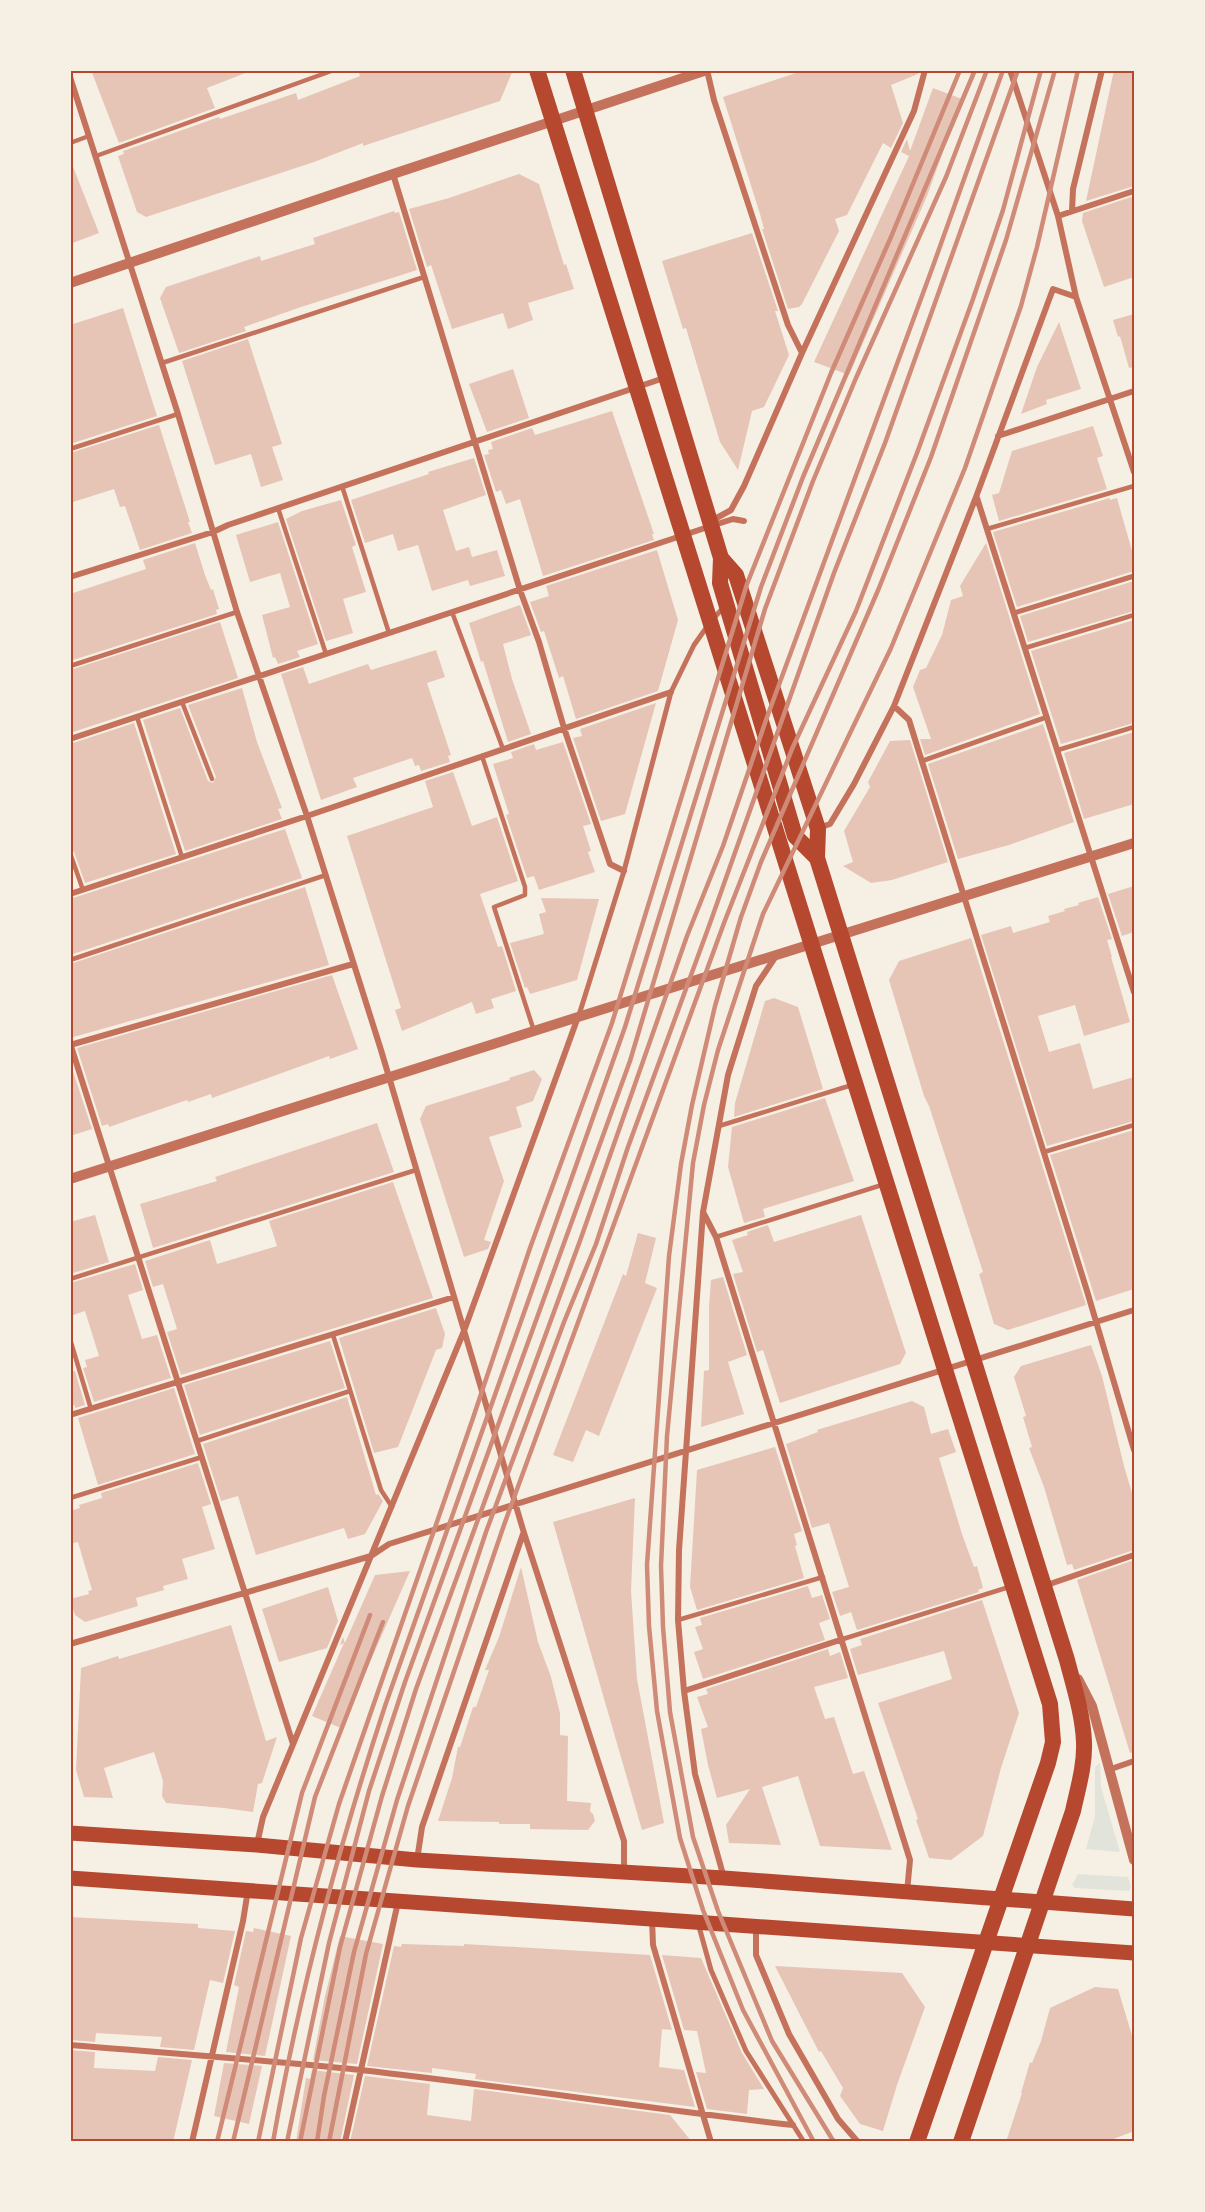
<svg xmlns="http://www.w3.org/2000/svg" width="1205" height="2212" font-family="'PT Sans Narrow',sans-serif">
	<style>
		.green { fill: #e2e4dc }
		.building { fill: #e6c5b7 }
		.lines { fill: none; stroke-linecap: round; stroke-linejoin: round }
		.service { stroke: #c5725c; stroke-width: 4.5 }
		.pedestrian { stroke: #c5725c; stroke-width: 5 }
		.minor { stroke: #c5725c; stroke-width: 6 }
		.tertiary { stroke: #c5725c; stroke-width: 10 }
		.primary { stroke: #b5482f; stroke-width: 15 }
		.trunk { stroke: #b5482f; stroke-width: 16 }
		.rail { stroke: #cf8b77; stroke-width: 4.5 }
		.neatline { fill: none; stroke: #b5482f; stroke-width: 2 }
	</style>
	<rect width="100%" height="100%" fill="#f6efe4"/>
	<path class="green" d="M1100 1763 1101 1787 1120 1852 1086 1849 1095 1816V1767Z
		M1078 1874 1128 1877 1131 1887 1129 1891 1075 1888 1072 1885Z"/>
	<path class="building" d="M91 70H248V72L207 88 215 108 119 143Z
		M358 70H513L500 101 363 146V143L314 162 146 217 137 212 118 156 124 154 123 151 219 117 220 119 296 93 298 100 360 76Z
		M805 70H919L918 74 891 85 903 123 891 148 883 143 847 215 835 219 839 231 802 304 799 307 788 309 762 229H764L760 214 723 97Z
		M1114 70H1134V186L1086 201Z
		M933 88 962 99 927 196 849 375 814 362 909 156 901 152 907 139 910 151Z
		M70 164H72L99 233 70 244Z
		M519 174 539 184 564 265 566 264 574 289 528 303 533 320 508 329 503 313 452 329 431 265 427 267 409 209 449 198Z
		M1134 196V277L1104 287 1082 221 1083 213Z
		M394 211 395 213 399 212 417 270 301 307 244 327 246 331 179 353 160 298 166 287 260 256 261 261 315 244 313 238Z
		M752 233 778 311H775L789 355 764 407 752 411 738 470 720 442 686 328 683 329 662 261Z
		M123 308 157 416 70 444V325Z
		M1134 314V367L1129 368 1120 336 1118 337 1113 320Z
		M1059 322 1081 389 1046 400 1047 404 1021 414 1037 367Z
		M248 339 282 444 272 447 283 480 261 487 251 454 215 465 182 361Z
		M513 369 529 418 487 432 469 384Z
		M612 411 654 534H652L654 540 543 576 520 499 506 504 501 490 496 492 484 455 489 454 488 450 493 449 491 442 532 428 535 435Z
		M159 425 190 522H188L192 533 140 550 125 506 120 507 114 489 70 503V453Z
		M1093 426 1103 456 1097 458 1107 489 999 521 992 495 999 493 1012 451Z
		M474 458 486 495 443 510 456 551 469 547 472 557 497 550 505 576 470 586 468 580 432 591 418 545 398 551 393 534 365 543 351 500 429 474 428 472Z
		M1110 498V500L1117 498 1134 558V571L1017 607 993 532Z
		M341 500 356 545 352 547 366 592 343 599 353 633 326 641 286 519 302 511Z
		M278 522 318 644 297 651 300 657 278 664 275 657 273 658 262 615 290 607 280 573 250 582 236 535Z
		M195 543 205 575 211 590 213 589 219 609 216 610 217 614 70 661V594L146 569 143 560Z
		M986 543 1040 714 925 755 920 739H931L913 687 920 670 926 668 942 635 951 600 963 596 960 586Z
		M657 550 678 620 658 691 576 719 563 676 559 678 544 631 541 632 530 602 549 596 546 586Z
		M1134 581V611L1028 642 1020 616Z
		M520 605 531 635 503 644 512 679 531 734 508 742 483 661 481 662 469 623Z
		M1134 620V723L1061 744 1031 651Z
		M220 622 238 678 70 733V670Z
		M436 650 445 677 427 683 451 755 448 756 450 762 421 771 419 765 415 766 412 758 353 778 357 787 321 800 281 674 303 667 309 684 368 664 371 670Z
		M242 688 257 742 282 808 278 809 282 819 185 851 143 720 180 708 208 781 213 783 216 777 188 705Z
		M656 703 625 814 601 821 573 738 582 736 580 729Z
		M134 723 176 854 85 883 74 852 70 849V744Z
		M1043 724 1074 822 1009 845 958 859 928 764Z
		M1134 732V804L1084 819 1064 753Z
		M910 740 948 862 892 880 871 883 843 866 853 862 844 831 870 787 868 782 890 741Z
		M563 742 591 824 583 826 591 851 588 852 595 872 539 890 534 876 527 878 506 815 509 814 493 764 513 758 511 752 534 744 536 750Z
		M453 772 472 826 497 817 518 881 480 894 498 947 502 946 516 991 491 999 494 1008 476 1014 472 1002 402 1031 395 1010 401 1008 347 836 433 807 425 781Z
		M285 829 302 878 70 955V899Z
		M1134 886V932L1122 936 1108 894Z
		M305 887 329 965 70 1038V964Z
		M1098 897 1112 939 1107 940 1112 957H1111L1130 1022 1084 1036 1075 1005 1038 1016 1049 1052 1080 1043 1093 1089 1134 1077V1121L1047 1146 981 935 1011 926 1013 933 1050 922 1048 916 1065 911 1064 909 1079 905 1078 903Z
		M541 898 599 899 577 980 530 994 527 987 525 988 510 943 544 934 539 914 546 912Z
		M971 938 1086 1305 1008 1330 994 1324 979 1274 983 1272 929 1106 924 1096 889 980 899 961Z
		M332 975 358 1049 330 1059 329 1056 212 1098 211 1094 188 1102 187 1100 109 1127 108 1124 102 1126 77 1048Z
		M774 998 798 1007 823 1089 734 1117 735 1103 765 1001Z
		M70 1062 92 1129 70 1136Z
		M534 1070 542 1079 533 1101 516 1107 522 1127 489 1137 504 1181 484 1240 491 1242 488 1249 464 1257 420 1119 426 1106 510 1080 509 1078Z
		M825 1098 854 1181 763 1209 765 1217 744 1223 728 1167 732 1127Z
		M377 1123 394 1172 153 1248 140 1204 217 1181 215 1177Z
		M1134 1130V1289L1096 1301 1050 1155Z
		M393 1182 433 1298 181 1375 167 1332 177 1329 163 1284 153 1287 145 1261 210 1240 217 1264 277 1246 269 1221Z
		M95 1215 109 1262 70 1274V1222Z
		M861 1215 906 1353 900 1364 780 1403 763 1350 757 1352 733 1274 743 1272 732 1240 748 1235 747 1232 768 1225 774 1242Z
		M638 1233 656 1238 645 1283 657 1288 599 1436 586 1430 573 1462 553 1455 623 1274 626 1276Z
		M135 1264 143 1290 128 1295 142 1339 157 1335 171 1378 94 1402 83 1368 87 1367 85 1360 99 1356 85 1311 70 1316V1283Z
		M723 1277 747 1355 728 1362 744 1414 701 1427 704 1371 709 1370V1307L711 1280Z
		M436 1308 445 1334 442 1348 436 1350 398 1447 374 1453 339 1338Z
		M330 1341 345 1388 200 1435 184 1385Z
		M1091 1345 1102 1376 1124 1466 1134 1500V1550L1074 1570 1072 1564 1067 1565 1044 1487 1029 1448 1032 1447 1023 1417 1026 1416 1014 1377 1021 1366Z
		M75 1371 85 1405 75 1408V1405L70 1406V1372Z
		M174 1388 195 1454 98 1485 78 1418Z
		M347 1397 376 1495 378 1494 383 1501 365 1534 348 1539 344 1528 256 1555 238 1496 221 1501 203 1444Z
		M912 1401 924 1407 931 1434 948 1429 956 1452 939 1458 962 1534 974 1567 977 1566 983 1588 978 1590 979 1592 857 1630 851 1612 840 1616 832 1592 849 1587 829 1523 812 1528 786 1444 818 1432 817 1430Z
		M775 1447 802 1531 794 1534 797 1545 795 1546 804 1578 697 1610 690 1587 697 1470Z
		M198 1463 211 1504 202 1507 215 1549 182 1559 188 1579 163 1586 164 1590 136 1598 138 1606 85 1622 75 1615 70 1599 89 1594 88 1591 92 1590 78 1542 70 1544V1511L80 1508 79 1505 102 1498 101 1493Z
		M635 1498 631 1591 637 1679 664 1823 642 1830 553 1522Z
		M1134 1560V1752L1130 1753 1077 1580Z
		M521 1567 538 1642 551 1677 560 1713V1735L568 1736 567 1801 591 1803 590 1811 593 1814 595 1821 588 1830 530 1829V1824H499V1822L438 1821 452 1778 458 1747H460L473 1707H476L489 1670H485L499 1637Z
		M410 1571 341 1728 312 1716 344 1643 340 1645 343 1637 345 1643 375 1575Z
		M808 1586 812 1598 822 1595 830 1619 819 1623 825 1640 703 1679 694 1652 703 1649 695 1627 702 1625 700 1618Z
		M328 1587 338 1621 327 1648 279 1662 262 1609Z
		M982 1600 1019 1713 1001 1768 983 1836 951 1860 929 1858 916 1820 918 1819 878 1703 952 1679 944 1651 858 1675 850 1649 862 1645 860 1639Z
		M231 1625 266 1741 277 1737 262 1783 258 1784 253 1812 224 1808 166 1803 162 1796 163 1781 154 1752 104 1768 113 1798 84 1797 76 1770 81 1668 118 1656 119 1659 153 1649Z
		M828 1649 830 1656 840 1652 848 1678 814 1687 825 1719 834 1717 853 1774 864 1771 892 1850 820 1846 798 1776 762 1787 781 1845 729 1843 726 1825 750 1789 717 1798 708 1765 701 1729 708 1727 697 1697 708 1694 706 1689Z
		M70 1917 198 1924V1928L235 1931 223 1983 210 1980 194 2050 160 2047 162 2037 96 2033 95 2042 70 2040Z
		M254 1928 291 1936 265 2056 226 2052 239 1987 234 1985 246 1931 253 1932Z
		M340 1936 383 1944 357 2064 313 2060 325 1996Z
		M402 1944 464 1946V1944L650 1955 672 2030 662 2029 659 2067 684 2070 695 2107 475 2079 476 2074 432 2068V2073L367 2066 394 1946 401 1947Z
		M662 1955 701 1958 742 2053 764 2089 749 2090 747 2114 707 2109 696 2072 706 2073 697 2031 684 2030Z
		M775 1966 902 1973 925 2007 897 2085 883 2131 860 2124 840 2096 843 2088 821 2051 819 2052Z
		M1095 1987 1118 1989 1134 2042V2131L1106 2142H1006L1022 2093H1021L1030 2062 1032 2063 1041 2041 1050 2008Z
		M70 2050 95 2052 94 2068 155 2071 158 2057 192 2060 173 2142H71Z
		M224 2063 262 2066 249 2124 214 2116Z
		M312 2070 354 2075 340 2142H296L306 2078 310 2079Z
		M365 2076 430 2084 427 2115 471 2121 474 2089 670 2115 692 2142H350Z"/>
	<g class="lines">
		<path class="service" d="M70 143 89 136
			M96 156 334 70
			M162 363 424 277
			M70 449 178 414
			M342 486 389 633
			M278 508 326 654
			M987 529 1134 486
			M452 612 503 749
			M1025 648 1134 615
			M70 666 237 612
			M182 702 212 779
			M137 717 182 857
			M1058 750 1134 727
			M482 756 525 887V895L494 907 534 1031
			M70 853 83 890
			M70 960 326 875
			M719 1126 852 1085
			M1044 1152 1134 1125
			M716 1237 885 1184
			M70 1279 416 1170
			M333 1335 381 1490 392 1507
			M70 1339 91 1409
			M197 1441 350 1391
			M70 1498 202 1457
			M678 1620 823 1577
			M843 1639 1009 1587"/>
		<path class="pedestrian" d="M1014 613 1134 576
			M922 761 1047 717
			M579 1015 624 871 671 692 694 645 711 621 724 607
			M698 1923 711 1970 746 2051 804 2142"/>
		<path class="minor" d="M707 70 714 100 788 325 802 353
			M1010 70 1058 216 1076 297 1134 472
			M70 77 178 414 237 612 307 816 381 1050 524 1533 624 1841V1872
			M393 174 520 590 539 642 564 728 610 864 624 871
			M1072 211 1073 189 1102 70
			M1058 216 1134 191
			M998 436 1134 391
			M977 498 1134 992
			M711 521 731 510 744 486 802 353 914 111 925 70
			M70 577 213 532 228 525 664 378
			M894 706 909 720 1087 1291 1134 1450
			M70 739 711 526 733 519 744 521
			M818 828 830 824 854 784 894 706 976 497 1053 289 1076 297
			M70 894 307 816 671 692
			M70 1043 293 1744
			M70 1045 353 964
			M703 1212 716 1237C779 1445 847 1652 910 1860L907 1892
			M70 1415 454 1297
			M1044 1586 1134 1555
			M70 1644 371 1556 389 1544 1134 1310
			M684 1691 843 1639
			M1111 1769 1134 1761
			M257 1844 263 1817 464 1331 578 1017
			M417 1860 422 1827 523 1534
			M724 1878 695 1774 684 1691 678 1620 679 1550 703 1212 728 1075 756 986 776 956
			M652 1919 653 1945 711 2142
			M756 1926V1955L789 2034 838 2119 858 2142
			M70 2045C167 2053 264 2060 360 2070 505 2086 649 2109 793 2125
			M192 2142 243 1921 248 1890
			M345 2142 398 1902"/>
		<path class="tertiary" d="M70 283 393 174 707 70
			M70 1179 578 1017 1134 843
			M1078 1679 1092 1706 1134 1860"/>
		<path class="primary" d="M70 1833 257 1845 417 1860 724 1878 1134 1909
			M70 1878 1134 1953"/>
		<path class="trunk" d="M537 70 1050 1704 1053 1742 1048 1763 917 2142
			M573 70 721 558 720 583 795 836 817 858 1067 1660C1074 1687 1083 1715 1084 1742 1085 1765 1078 1788 1073 1811L961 2142
			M721 558 736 575 818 829 817 858"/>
		<path class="rail" d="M217 2142 302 1793 370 1615
			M233 2142 315 1797 383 1622
			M258 2142 301 1938 339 1804 472 1421 530 1248 612 1023 747 584 831 373 891 237 960 70
			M273 2142C299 1993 338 1849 385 1706L625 1027 761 587 803 477 975 70
			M287 2142 329 1943 369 1791 405 1682 630 1061 765 609 813 481 856 378 946 177 987 70
			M300 2142 340 1947 382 1796 416 1689 581 1238 687 936 723 846 766 720 933 266 1003 70
			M317 2142 324 2096 354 1952 397 1800 486 1532 564 1322 596 1244 628 1147 709 926 834 573 885 443 1018 70
			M329 2142 366 1954 408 1806 504 1525 724 923 792 749 856 611 917 453 973 299 1003 210 1041 70
			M814 2142 743 2010 703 1910 680 1838 657 1711 649 1626 647 1565 669 1256 681 1164 692 1105 715 1006 741 917 761 862 879 588 931 457 1006 240 1055 70
			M834 2142 772 2041 718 1911 693 1837 670 1712 663 1627 661 1566 667 1436 693 1163 704 1105 718 1050 763 914 891 648 965 468 1021 306 1037 247 1078 70"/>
	</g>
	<rect width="1205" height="2212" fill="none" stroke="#f6efe4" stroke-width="144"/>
	<rect x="72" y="72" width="1061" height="2068" class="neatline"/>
</svg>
